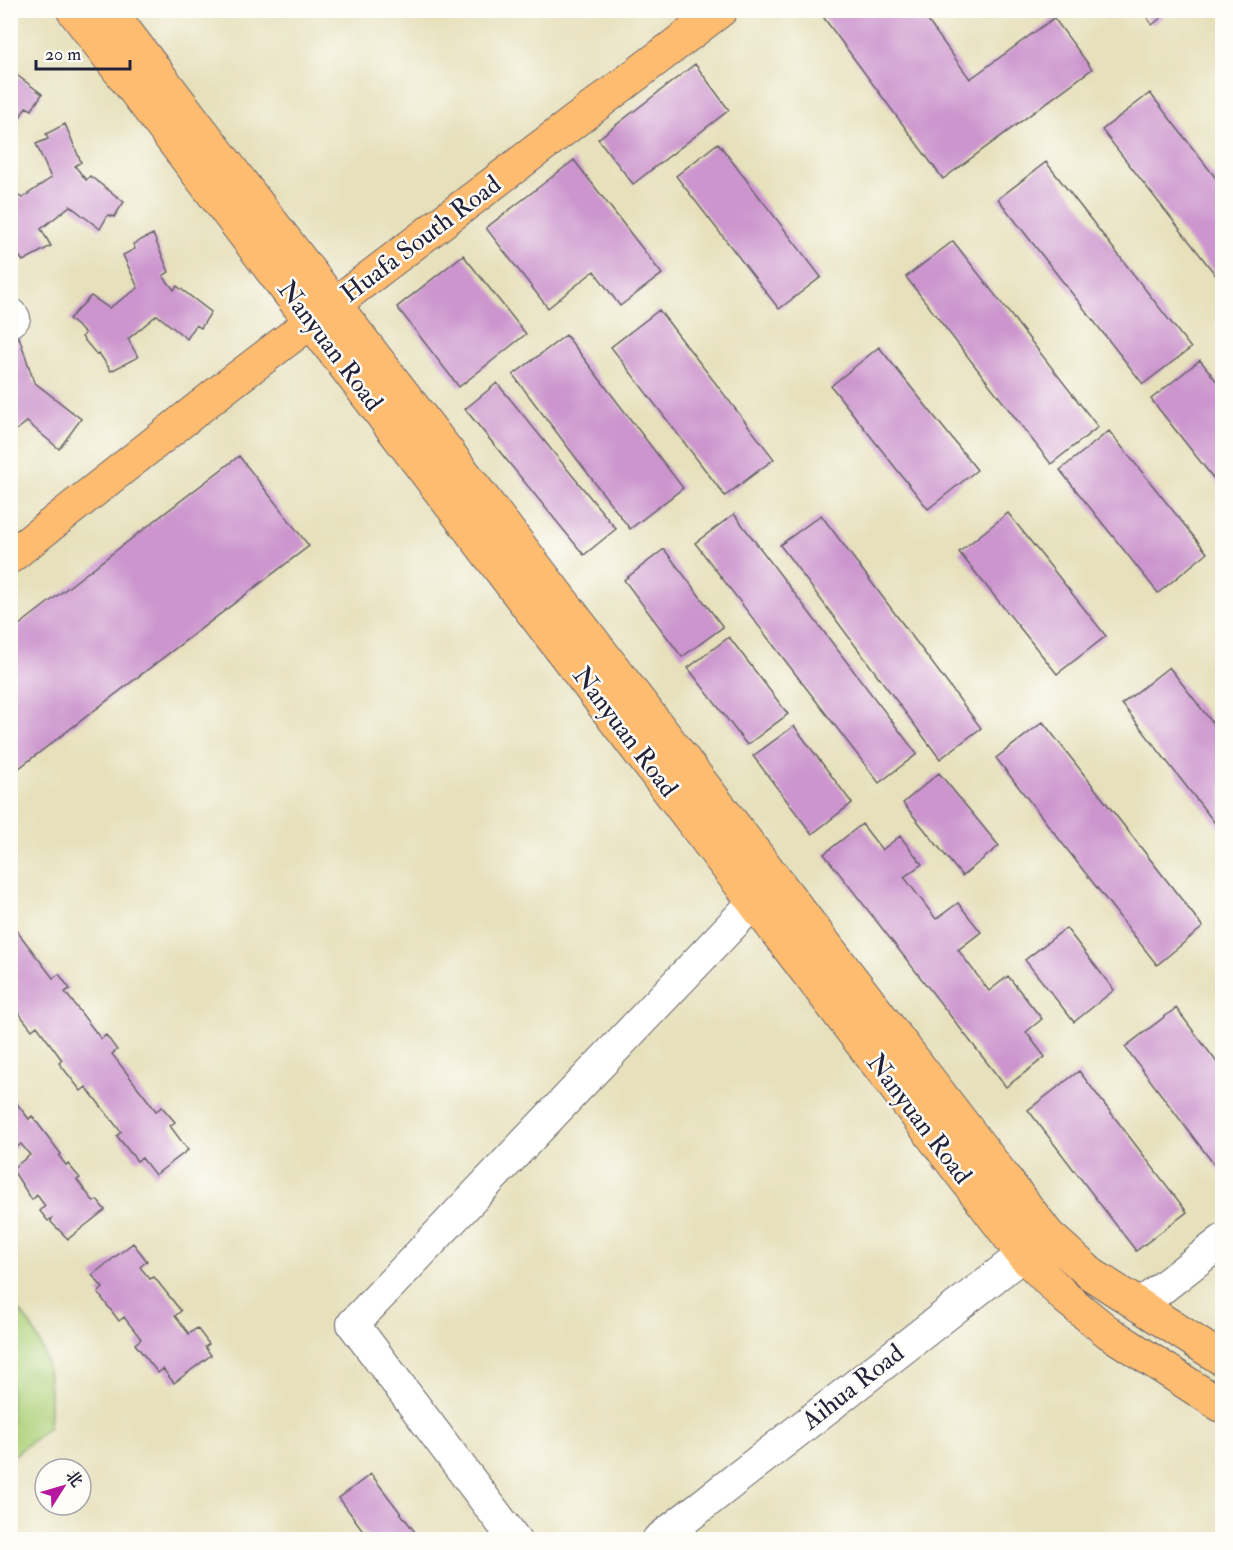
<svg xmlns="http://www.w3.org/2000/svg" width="1233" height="1550" font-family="'IM FELL Double Pica','Noto Serif SC',serif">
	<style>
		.green { fill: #aed27b; stroke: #687a5b; stroke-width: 1.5 }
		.building { fill: #cc95ce }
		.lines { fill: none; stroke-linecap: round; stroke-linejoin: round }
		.minor-casing { stroke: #676468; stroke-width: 34 }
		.major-casing { stroke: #676468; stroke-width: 35 }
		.minor { stroke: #fff; stroke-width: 32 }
		.major { stroke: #febc71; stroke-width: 33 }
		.labels { text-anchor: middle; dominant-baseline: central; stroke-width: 5; stroke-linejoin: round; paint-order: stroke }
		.street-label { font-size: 26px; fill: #22223b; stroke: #fdfcf7 }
	</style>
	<rect width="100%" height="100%" fill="#fdfcf7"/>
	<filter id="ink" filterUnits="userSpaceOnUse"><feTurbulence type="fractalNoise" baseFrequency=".0167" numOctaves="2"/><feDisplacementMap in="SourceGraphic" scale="12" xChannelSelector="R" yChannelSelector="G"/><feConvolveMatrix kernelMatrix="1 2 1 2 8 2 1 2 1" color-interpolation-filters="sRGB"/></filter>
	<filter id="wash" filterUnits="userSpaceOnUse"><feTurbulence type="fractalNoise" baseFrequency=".008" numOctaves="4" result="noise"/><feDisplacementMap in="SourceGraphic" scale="24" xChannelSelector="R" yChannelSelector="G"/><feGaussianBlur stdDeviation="1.35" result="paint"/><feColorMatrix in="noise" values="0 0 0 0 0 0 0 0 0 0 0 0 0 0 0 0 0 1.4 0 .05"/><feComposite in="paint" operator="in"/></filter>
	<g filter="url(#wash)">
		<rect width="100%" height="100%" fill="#e6e0bb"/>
		<path class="green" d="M11 1301C48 1339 53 1376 49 1427L11 1458Z"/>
		<g id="blocks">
			<path class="building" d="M818 10H920L970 79 1054 18 1092 69 943 179Z
				M1142 10H1171L1152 25Z
				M695 64 729 110 633 184 598 139Z
				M10 70 42 94 32 110 26 107 18 121 10 116Z
				M1150 93 1222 186V283L1102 130Z
				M65 124 81 162 75 166 86 180 90 176 124 202 114 217 108 215 100 229 70 206 41 229 51 246 23 261 10 244V190L22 198 51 178 36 144 48 139 46 134Z
				M718 143 821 277 779 309 676 176Z
				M574 160 662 274 620 306 594 271 548 308 486 228Z
				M1046 162 1191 348 1143 384 998 199Z
				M153 234 169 272 163 276 174 290 177 286 211 312 201 328 196 325 187 339 157 315 128 339 138 357 111 371 99 353 97 355 82 337 85 333 69 319 91 296 109 308 138 288 123 255 135 249 133 244Z
				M953 241 1098 427 1051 464 906 277Z
				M463 255 526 334 459 387 397 307Z
				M659 310 774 459 725 496 611 347Z
				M566 335 683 488 630 529 513 375Z
				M19 337 34 382 81 419 59 449 27 422 10 435V341Z
				M879 347 977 470 928 509 831 386Z
				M1200 360 1222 388V489L1151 399Z
				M497 383 616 529 584 555 465 409Z
				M1109 431 1207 553 1158 593 1060 470Z
				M239 456 309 546 10 775V632Z
				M1008 513 1106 636 1057 674 959 552Z
				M734 514 917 754 879 783 695 543Z
				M821 515 981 728 940 759 780 545Z
				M664 549 723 627 682 657 624 580Z
				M729 637 788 714 747 745 688 668Z
				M1169 667 1222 735V832L1122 704Z
				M1043 722 1203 927 1157 965 996 758Z
				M794 726 852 803 812 834 753 756Z
				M939 773 999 846 962 876 903 803Z
				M862 824 882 850 900 836 922 864 904 877 936 919 958 903 981 932 958 950 989 991 1008 976 1042 1019 1026 1032 1045 1057 1006 1087 824 854Z
				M10 922 53 978 59 974 70 989 65 992 101 1039 106 1035 117 1050 112 1054 156 1111 162 1107 175 1122 170 1126 188 1150 155 1175 142 1158 137 1161 117 1136 121 1132 86 1087 81 1091 59 1063 62 1060 37 1026 32 1030 10 1002 15 998 10 992Z
				M1066 928 1114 990 1074 1022 1025 960Z
				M1176 1008 1222 1069V1175L1125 1047Z
				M1079 1071 1187 1212 1136 1251 1028 1110Z
				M10 1095 29 1119 32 1116 61 1154 59 1156 66 1165 68 1164 80 1178 77 1180 94 1202 97 1200 105 1210 68 1239 51 1222 52 1218 48 1221 40 1211 45 1206 37 1195 32 1200 12 1169 30 1155 21 1144 10 1152Z
				M133 1243 147 1261 140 1267 150 1279 154 1277 181 1311 175 1316 189 1334 197 1328 209 1344 205 1347 211 1355 174 1383 163 1369 158 1373 135 1344 141 1339 124 1317 119 1321 98 1293 103 1288 92 1275Z
				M371 1474 421 1540H370L339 1498Z"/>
		</g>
	</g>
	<g filter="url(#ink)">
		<use href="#blocks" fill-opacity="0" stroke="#676468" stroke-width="1.5"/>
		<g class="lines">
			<g class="minor-casing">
				<path id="minor" d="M10 314 14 318 10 321
					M1139 1306 1222 1241
					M515 1540 353 1324 772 883
					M658 1540 1043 1239"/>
			</g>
			<g class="major-casing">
				<path id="major" d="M73 10 1023 1255 1066 1298 1108 1332 1222 1406
					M109 10 1048 1235 1091 1274 1222 1359
					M10 557 228 385 721 10"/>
			</g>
			<use href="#minor" class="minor"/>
			<use href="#major" class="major"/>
		</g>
	</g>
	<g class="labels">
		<g class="street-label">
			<text transform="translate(421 239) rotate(-37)">Huafa South Road</text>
			<text transform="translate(330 346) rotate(53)">Nanyuan Road</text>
			<text transform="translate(625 732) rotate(53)">Nanyuan Road</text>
			<text transform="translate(919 1119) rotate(53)">Nanyuan Road</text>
			<text transform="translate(853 1387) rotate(-38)">Aihua Road</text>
		</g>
	</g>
	<rect width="1233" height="1550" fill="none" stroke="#fdfcf7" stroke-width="36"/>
	<g transform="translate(63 1487) rotate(53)"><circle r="28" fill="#fdfcf7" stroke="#a5a5ac" stroke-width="1.5"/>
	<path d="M0-4.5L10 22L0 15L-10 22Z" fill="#b5179e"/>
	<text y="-9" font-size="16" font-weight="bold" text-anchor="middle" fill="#22223b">北</text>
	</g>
	<path d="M36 60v9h94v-9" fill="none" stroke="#22223b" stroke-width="3"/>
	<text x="45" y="60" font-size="18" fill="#22223b" stroke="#fdfcf7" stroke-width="4.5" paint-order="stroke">20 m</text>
</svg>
